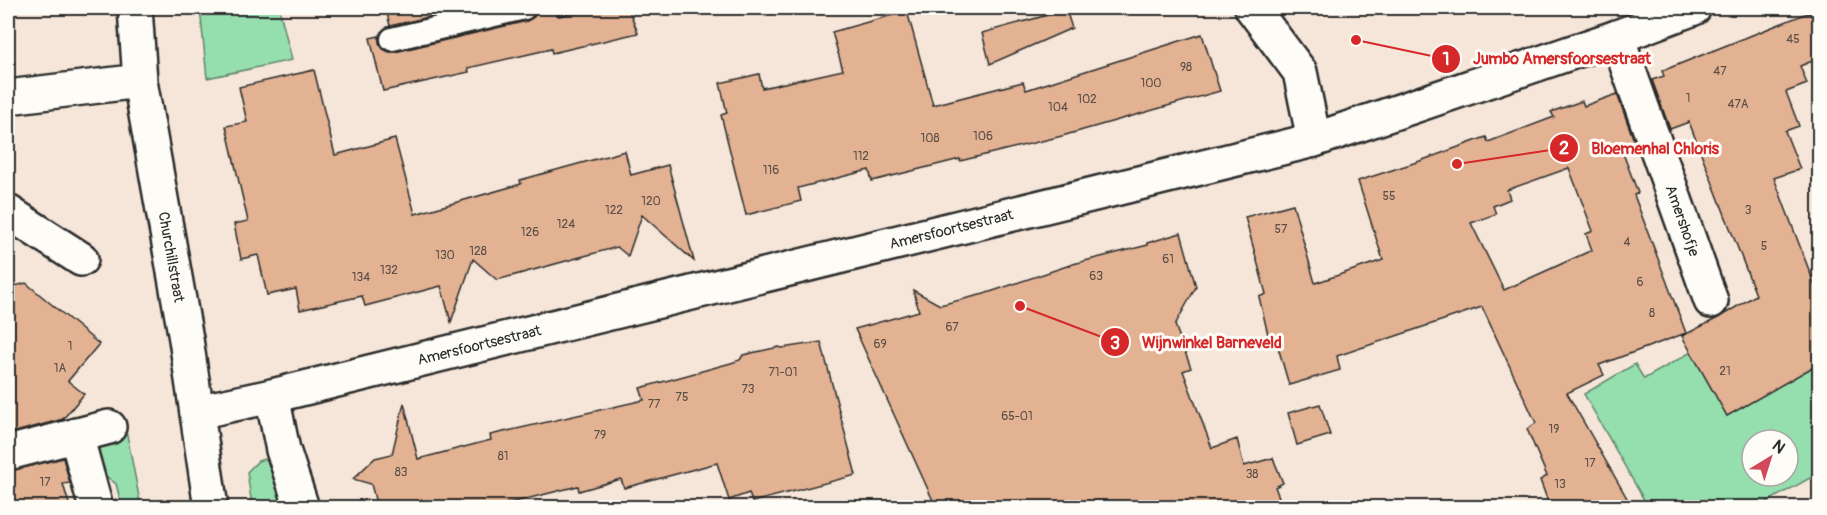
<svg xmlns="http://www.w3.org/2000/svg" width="1827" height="515" font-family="Pangolin,sans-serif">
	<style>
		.green { fill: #95deae; stroke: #60846c; stroke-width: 1.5; fill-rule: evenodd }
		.building { fill: #e2b293; stroke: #2b2b2b; stroke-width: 1.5; fill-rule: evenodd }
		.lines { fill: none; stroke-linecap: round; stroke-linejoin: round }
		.service-casing { stroke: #2b2b2b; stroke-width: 27 }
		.pedestrian-casing { stroke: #2b2b2b; stroke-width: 38 }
		.minor-casing { stroke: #2b2b2b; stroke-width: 38 }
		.tertiary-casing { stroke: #2b2b2b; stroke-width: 38 }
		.service { stroke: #fdfcf7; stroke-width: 22 }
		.pedestrian { stroke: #fdfcf7; stroke-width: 33 }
		.minor { stroke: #fdfcf7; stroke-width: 33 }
		.tertiary { stroke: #fdfcf7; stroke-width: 33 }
		.labels { text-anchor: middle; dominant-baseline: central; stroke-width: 6; stroke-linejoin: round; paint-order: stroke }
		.number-label { font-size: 12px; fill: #594d45 }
		.street-label { font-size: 15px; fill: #2b2b2b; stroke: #fdfcf7 }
		.leader { fill: none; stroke: #d62828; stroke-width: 2 }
		.callout-dot { fill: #d62828; stroke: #fdfcf7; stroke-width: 2 }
		.mark-label { font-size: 18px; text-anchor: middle; font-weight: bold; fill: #fff }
		.callout-label { font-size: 16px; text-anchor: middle; font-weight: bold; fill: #d62828; stroke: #fdfcf7; stroke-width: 6; stroke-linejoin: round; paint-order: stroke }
	</style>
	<rect width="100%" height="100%" fill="#f5e6d9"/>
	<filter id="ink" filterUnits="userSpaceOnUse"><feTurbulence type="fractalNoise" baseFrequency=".0167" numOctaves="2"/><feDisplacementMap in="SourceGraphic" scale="12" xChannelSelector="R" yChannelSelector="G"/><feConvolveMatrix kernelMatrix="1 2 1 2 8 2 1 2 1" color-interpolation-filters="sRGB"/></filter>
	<g filter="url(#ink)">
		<path class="green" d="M200 8H279L292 60 207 78Z
			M1691 352 1727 416 1819 363V473L1758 507H1648L1584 394 1635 364 1644 379ZM1752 440H1788V476H1752Z
			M127 435 141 507H122L116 484 94 467V447L101 442Z
			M264 459 272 462 285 507 247 508 252 506 247 472 258 461Z"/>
		<path class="building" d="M386 8H467L390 26Z
			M537 8H558L559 16 596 8H628L638 33 552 53 551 49 468 68 469 72 383 91 370 38 379 36V43L383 49 389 52H395L527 21 534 17Z
			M1066 10 1072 28 990 64 982 33Z
			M907 11 933 105 1023 82 1026 90 1202 34 1220 91 1062 136 960 161V159L872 181 869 170 798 188 801 201 746 215 721 115 727 113 720 83 759 74 762 88 843 70 832 32Z
			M1810 12 1820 36V58L1800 66 1807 84 1786 92 1799 126 1785 131 1800 169 1774 178 1820 299V363L1727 416 1682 336 1718 318 1756 295 1689 122 1670 129 1652 80 1664 76 1662 71Z
			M314 70 335 155 395 139 415 214 521 184 520 180 625 151 631 175 668 165 694 261 642 215 628 256 617 247 497 280 473 259 451 322 441 286 365 306 362 296 300 310 296 289 267 295 258 255 241 259 234 224 248 221 226 126 247 122 239 87Z
			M1617 94 1635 143 1621 148 1638 193 1634 195 1686 333 1599 365 1604 375 1567 393 1632 507H1550L1540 480 1547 476 1527 429 1536 423 1482 307 1337 356 1340 370 1289 385 1276 340 1270 343 1259 297 1266 294 1245 217 1293 204 1315 283 1383 260 1358 181 1420 161 1486 137 1488 142 1554 117 1551 112 1582 101 1584 106ZM1569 168 1593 231 1586 234 1592 250 1504 290 1471 223 1496 214 1493 206 1510 199 1507 190Z
			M1181 233 1196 287 1175 325 1191 368 1183 371 1212 448 1237 439 1244 466 1273 458 1283 483 1275 487 1283 507H936L855 329 919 311 913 290 940 305 984 294 1073 264 1148 245 1147 243Z
			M26 283 99 344 68 381 84 394 63 419 8 434V288Z
			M821 342 856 475 752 502 749 493 729 500 717 463 624 488 621 479 579 491 578 486 494 507H377L371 484 353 479 375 458 392 454 404 403 418 459 491 440 490 435 644 400 640 388 731 363 740 360 743 355 779 347 782 348Z
			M1320 404 1330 435 1297 445 1288 413Z
			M63 458 70 483 63 484 70 507H8V471Z"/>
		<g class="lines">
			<g class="service-casing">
				<path id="service" d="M392 39 524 8"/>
			</g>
			<g class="pedestrian-casing">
				<path id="pedestrian" d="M8 212 81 259"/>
			</g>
			<g class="minor-casing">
				<g id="minor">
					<path d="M1252 8 1300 72 1314 140"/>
					<path id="s1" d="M1617 37 1711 301"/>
					<path d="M8 97 140 81"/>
					<path d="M272 396 283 450 302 508"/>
					<path id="s2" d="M197 412 272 396 1314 140 1617 37 1694 8"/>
					<path d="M76 435 96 508"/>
					<path d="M8 453 109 427"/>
				</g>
			</g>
			<g class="tertiary-casing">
				<g id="tertiary">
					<path id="s3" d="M135 8 140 81 186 339 211 508"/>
				</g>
			</g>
			<use href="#service" class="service"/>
			<use href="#pedestrian" class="pedestrian"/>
			<use href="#minor" class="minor"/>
			<use href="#tertiary" class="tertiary"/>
		</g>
	</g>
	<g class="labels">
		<g class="number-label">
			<text x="1793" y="39">45</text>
			<text x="1186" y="67">98</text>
			<text x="1720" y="71">47</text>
			<text x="1151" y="83">100</text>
			<text x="1688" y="98">1</text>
			<text x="1087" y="99">102</text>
			<text x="1738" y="104">47A</text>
			<text x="1058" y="107">104</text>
			<text x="983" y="136">106</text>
			<text x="930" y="138">108</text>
			<text x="861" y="156">112</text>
			<text x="771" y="170">116</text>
			<text x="1389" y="196">55</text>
			<text x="651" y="201">120</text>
			<text x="614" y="210">122</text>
			<text x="1748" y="210">3</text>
			<text x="566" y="224">124</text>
			<text x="1281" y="229">57</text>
			<text x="530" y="232">126</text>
			<text x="1627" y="242">4</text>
			<text x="1764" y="246">5</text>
			<text x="478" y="251">128</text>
			<text x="445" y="255">130</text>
			<text x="1168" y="259">61</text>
			<text x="389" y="270">132</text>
			<text x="1096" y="276">63</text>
			<text x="361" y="277">134</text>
			<text x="1640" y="282">6</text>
			<text x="1652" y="313">8</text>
			<text x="952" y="327">67</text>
			<text x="880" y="344">69</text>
			<text x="70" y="346">1</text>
			<text x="60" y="368">1A</text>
			<text x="1725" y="371">21</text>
			<text x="783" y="372">71-01</text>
			<text x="748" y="389">73</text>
			<text x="682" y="397">75</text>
			<text x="654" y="404">77</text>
			<text x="1017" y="416">65-01</text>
			<text x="1554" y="429">19</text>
			<text x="600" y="435">79</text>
			<text x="503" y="456">81</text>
			<text x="1590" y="463">17</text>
			<text x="401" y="472">83</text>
			<text x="1252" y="474">38</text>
			<text x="45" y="482">17</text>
			<text x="1560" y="484">13</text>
		</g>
		<g class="street-label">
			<text stroke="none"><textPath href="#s1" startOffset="195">Amershofje</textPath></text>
			<text stroke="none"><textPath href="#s2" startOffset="776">Amersfoortsestraat</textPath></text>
			<text stroke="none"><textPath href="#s3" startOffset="252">Churchillstraat</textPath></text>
			<text stroke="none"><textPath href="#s2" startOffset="290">Amersfoortsestraat</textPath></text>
		</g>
	</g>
	<path class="leader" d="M1356 40L1446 59M1457 164L1564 148M1020 306L1115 342"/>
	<g class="callout-dot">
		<circle cx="1356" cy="40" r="6"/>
		<circle cx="1457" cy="164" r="6"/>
		<circle cx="1020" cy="306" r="6"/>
		<circle cx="1446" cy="59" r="15"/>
		<circle cx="1564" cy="148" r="15"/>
		<circle cx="1115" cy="342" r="15"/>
	</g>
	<g class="mark-label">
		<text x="1446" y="65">1</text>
		<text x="1564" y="154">2</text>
		<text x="1115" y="349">3</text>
	</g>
	<g class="callout-label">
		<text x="1562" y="64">Jumbo Amersfoorsestraat</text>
		<text x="1655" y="154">Bloemenhal Chloris</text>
		<text x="1212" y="348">Wijnwinkel Barneveld</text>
	</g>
	<rect width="1827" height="515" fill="none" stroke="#fdfcf7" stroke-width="30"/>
	<rect x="15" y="15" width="1797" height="485" fill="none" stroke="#2b2b2b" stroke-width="2" filter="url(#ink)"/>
	<g transform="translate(1770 458) rotate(38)"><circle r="28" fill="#fdfcf7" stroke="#a9a8a5" stroke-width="1.5"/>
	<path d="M0-4.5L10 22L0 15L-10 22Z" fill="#d1495b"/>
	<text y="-9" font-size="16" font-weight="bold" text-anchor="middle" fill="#2b2b2b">N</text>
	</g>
</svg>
